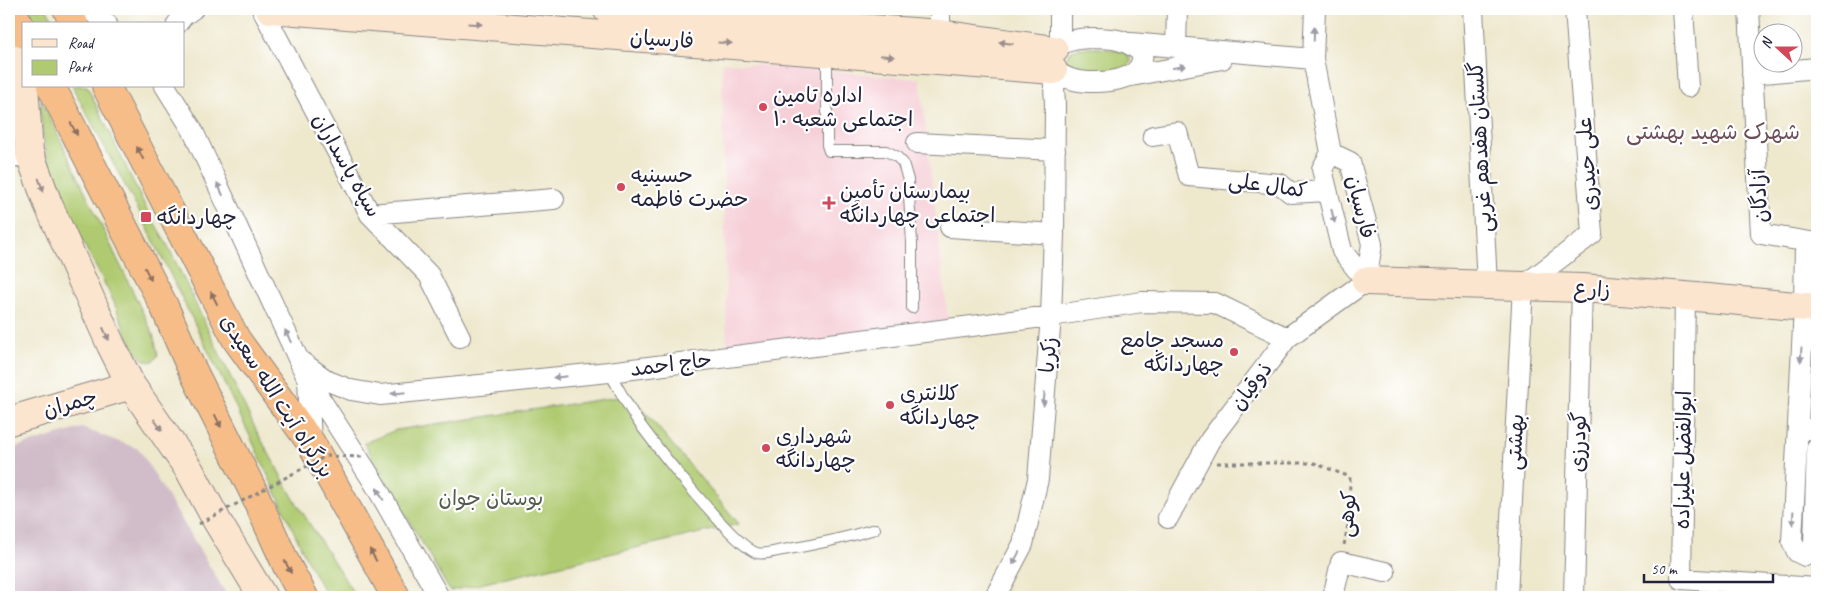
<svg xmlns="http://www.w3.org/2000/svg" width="1826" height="606" font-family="Caveat,'Playpen Sans Arabic',sans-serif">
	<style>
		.built { fill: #f6cfd7 }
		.industrial { fill: #d1bdc9 }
		.green { fill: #afca70; stroke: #687656 }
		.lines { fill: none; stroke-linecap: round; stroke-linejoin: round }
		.lane-casing { stroke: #888584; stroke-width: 12 }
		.street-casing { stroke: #888584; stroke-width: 22 }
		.secondary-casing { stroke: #888584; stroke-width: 30 }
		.highway-casing { stroke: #888584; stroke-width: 30 }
		.path { stroke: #888584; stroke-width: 3; stroke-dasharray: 4 4; stroke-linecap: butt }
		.lane { stroke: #fff; stroke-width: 10 }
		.street { stroke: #fff; stroke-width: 20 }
		.secondary { stroke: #fce5cf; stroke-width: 28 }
		.highway { stroke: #f7bd88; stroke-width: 28 }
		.path-bridge { stroke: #888584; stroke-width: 3; stroke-dasharray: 4 4; stroke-linecap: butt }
		.oneway { fill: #9a8d8c }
		.oneway2 { fill: #9c9ca7 }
		.oneway3 { fill: #8c7062 }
		.poi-dot { fill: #d1495b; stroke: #fff; stroke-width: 2 }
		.labels { text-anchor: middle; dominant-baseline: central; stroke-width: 4.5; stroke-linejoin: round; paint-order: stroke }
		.street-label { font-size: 21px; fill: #22223b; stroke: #fff }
		.poi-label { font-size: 21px; fill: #22223b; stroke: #fff; text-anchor: start }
		.park-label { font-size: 21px; fill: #535d4e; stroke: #fff }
		.neighbourhood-label { font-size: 22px; fill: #6b4f57; stroke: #fff }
	</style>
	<rect width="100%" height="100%" fill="#fff"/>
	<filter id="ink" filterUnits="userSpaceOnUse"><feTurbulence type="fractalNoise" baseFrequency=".02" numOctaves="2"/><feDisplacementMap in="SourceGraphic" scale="10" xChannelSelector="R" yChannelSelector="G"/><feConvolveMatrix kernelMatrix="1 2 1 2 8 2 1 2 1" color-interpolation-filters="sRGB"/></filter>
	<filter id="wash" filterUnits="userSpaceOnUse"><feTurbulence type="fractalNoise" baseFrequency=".0096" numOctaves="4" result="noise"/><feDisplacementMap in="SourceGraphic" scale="20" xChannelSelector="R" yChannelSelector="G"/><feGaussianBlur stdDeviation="1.12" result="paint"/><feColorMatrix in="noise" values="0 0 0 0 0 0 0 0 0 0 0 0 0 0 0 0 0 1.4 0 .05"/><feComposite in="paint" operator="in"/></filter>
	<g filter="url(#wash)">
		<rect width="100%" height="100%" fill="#eee8cd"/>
		<path class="built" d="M722 62 920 79 949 328 727 357Z"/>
		<path class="industrial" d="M82 428 139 449 228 597H9V449Z"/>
		<path class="green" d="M27 9H47L55 24H36Z
			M1078 48H1100L1125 52 1131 61 1127 68C1105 73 1088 75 1067 67L1065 61 1071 51Z
			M72 86H87L146 208 168 246 257 432 294 499 356 597H327L306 558 249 434 145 223Z
			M41 99 153 334 158 354C154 365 146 363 138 355 131 348 118 312 113 300 82 236 37 173 41 99Z
			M631 395 739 524 450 591 364 443 396 430Z"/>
	</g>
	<g filter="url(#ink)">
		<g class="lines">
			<g class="lane-casing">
				<path id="lane" d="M827 52V145L829 151H886L896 156 903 163 908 180 912 243V308
					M609 372C620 390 629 410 642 427 659 450 735 547 757 553 764 555 775 551 783 550 814 545 845 538 875 529"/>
			</g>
			<g class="street-casing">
				<path id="street" d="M89 9 107 24
					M262 9 370 214 429 275 460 337
					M940 9V34
					M1060 9V45
					M1473 9 1487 285
					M1683 9 1688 87
					M1749 9 1761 234 1817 243
					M177 24 183 16 193 9
					M1092 38C1113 38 1126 39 1142 53 1147 83 1095 85 1074 80 1066 78 1060 74 1053 70 1047 42 1071 39 1092 38Z
					M1131 43 1313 59 1331 153 1322 169 1342 251 1366 281
					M1176 48 1177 9
					M1313 59 1315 9
					M1752 74 1817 68
					M1131 76 1222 59
					M165 86 192 129 308 380 373 481 439 597
					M1153 136 1177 132 1189 176 1280 184 1291 193 1327 191
					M917 143 1055 150
					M1331 153 1350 162 1372 244 1366 281
					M9 159 29 152
					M370 214 554 199
					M950 227 1054 234
					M1805 242 1804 307 1792 541 1797 552 1805 556 1812 552 1814 543 1817 447
					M1685 296 1681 579 1817 588
					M299 360 328 381 351 390 380 395 609 372 1051 316 1142 302 1215 303 1287 338
					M308 380 311 443
					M1798 429H1817
					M1168 518 1210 440 1287 338 1366 281
					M1574 596 1582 288
					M995 597 1023 544 1038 479 1051 316 1054 234 1055 104 1053 70
					M1333 597 1341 562 1385 572
					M1507 597 1523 286 1592 234 1575 9"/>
			</g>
			<g class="secondary-casing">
				<path id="secondary" d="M270 9 1053 70
					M607 9 940 34 1054 50
					M19 24 24 85
					M24 86 29 152 48 204 111 345 131 385 190 471 217 521 263 597
					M1366 281 1582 288 1685 296 1817 308
					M9 421 131 385"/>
			</g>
			<g class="highway-casing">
				<path id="highway" d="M11 9 24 34
					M67 9 74 24
					M51 86 164 306 188 361 252 489 287 566 304 597
					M106 86 236 339 311 443 396 597"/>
			</g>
			<path class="path" d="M1217 463H1314L1350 477 1349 520 1344 545"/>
			<use href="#lane" class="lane"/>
			<use href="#street" class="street"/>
			<use href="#secondary" class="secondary"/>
			<use href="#highway" class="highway"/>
			<path class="path-bridge" d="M199 524 326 456 365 457"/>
		</g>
		<defs><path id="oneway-solid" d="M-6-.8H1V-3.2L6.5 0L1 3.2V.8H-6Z" transform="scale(1.25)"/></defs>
		<g class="oneway">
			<use href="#oneway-solid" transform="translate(475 24) rotate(4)"/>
			<use href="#oneway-solid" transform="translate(725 43) rotate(4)"/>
			<use href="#oneway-solid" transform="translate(1006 43) rotate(-172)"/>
			<use href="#oneway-solid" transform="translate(887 56) rotate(5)"/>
			<use href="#oneway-solid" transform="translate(41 185) rotate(70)"/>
			<use href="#oneway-solid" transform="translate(106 334) rotate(65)"/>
			<use href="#oneway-solid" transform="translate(158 425) rotate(55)"/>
		</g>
		<g class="oneway2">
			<use href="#oneway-solid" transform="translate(1314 34) rotate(-88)"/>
			<use href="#oneway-solid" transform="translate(1179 67) rotate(-10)"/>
			<use href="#oneway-solid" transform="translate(220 189) rotate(-115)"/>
			<use href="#oneway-solid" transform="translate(1333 216) rotate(76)"/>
			<use href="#oneway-solid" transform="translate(288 336) rotate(-115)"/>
			<use href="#oneway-solid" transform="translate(1801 355) rotate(93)"/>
			<use href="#oneway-solid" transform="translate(560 377) rotate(174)"/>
			<use href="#oneway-solid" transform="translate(398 393) rotate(174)"/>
			<use href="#oneway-solid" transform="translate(1044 399) rotate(95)"/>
			<use href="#oneway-solid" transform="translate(380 494) rotate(-119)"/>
			<use href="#oneway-solid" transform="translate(1793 518) rotate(93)"/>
			<use href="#oneway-solid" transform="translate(1016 558) rotate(118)"/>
		</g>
		<g class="oneway3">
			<use href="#oneway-solid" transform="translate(74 129) rotate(62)"/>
			<use href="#oneway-solid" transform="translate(140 153) rotate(-117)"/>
			<use href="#oneway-solid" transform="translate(148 274) rotate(63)"/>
			<use href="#oneway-solid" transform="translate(214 298) rotate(-117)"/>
			<use href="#oneway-solid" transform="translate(218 421) rotate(64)"/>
			<use href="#oneway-solid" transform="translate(373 555) rotate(-119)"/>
			<use href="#oneway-solid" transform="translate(288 567) rotate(63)"/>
		</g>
	</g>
	<g class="poi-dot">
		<circle cx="763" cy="107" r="5"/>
		<circle cx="621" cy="187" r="5"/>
		<path d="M826.5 195.5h5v5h5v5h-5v5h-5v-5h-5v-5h5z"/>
		<rect x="140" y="211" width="12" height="12" rx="2.5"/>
		<circle cx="1234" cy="352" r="5"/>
		<circle cx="890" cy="405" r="5"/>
		<circle cx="766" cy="448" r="5"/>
	</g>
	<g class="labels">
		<g class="street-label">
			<text transform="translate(662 39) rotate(4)">فارسیان</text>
			<text transform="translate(1480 147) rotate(-93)">گلستان هفدهم غربی</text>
			<text transform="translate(1587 164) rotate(-94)">علی حیدری</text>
			<text transform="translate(347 165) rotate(60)">سپاه پاسداران</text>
			<text transform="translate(1268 185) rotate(8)">کمال علی</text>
			<text transform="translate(1759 196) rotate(-93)">آزادگان</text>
			<text transform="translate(1361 207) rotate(76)">فارسیان</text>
			<text transform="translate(1592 289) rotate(3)">زارع</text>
			<text transform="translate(1048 355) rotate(-85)">زکریا</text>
			<text transform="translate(671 364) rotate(-7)">حاج احمد</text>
			<text transform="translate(1251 386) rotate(-53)">ذوقیان</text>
			<text transform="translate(277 396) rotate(57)">بزرگراه آیت الله سعیدی</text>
			<text transform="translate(70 403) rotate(-16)">چمران</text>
			<text transform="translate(1515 442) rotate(-87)">بهشتی</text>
			<text transform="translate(1578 442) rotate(-88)">گودرزی</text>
			<text transform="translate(1683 460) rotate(-89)">ابوالفضل علیزاده</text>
			<text transform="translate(1347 514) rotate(-85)">کوهی</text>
		</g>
		<g class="poi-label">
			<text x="773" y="95">اداره تامین<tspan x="773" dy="24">اجتماعی شعبه ۱۰</tspan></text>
			<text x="631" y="175">حسینیه<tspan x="631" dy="24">حضرت فاطمه</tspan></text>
			<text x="840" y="191">بیمارستان تأمین<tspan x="840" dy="24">اجتماعی چهاردانگه</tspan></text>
			<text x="157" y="217">چهاردانگه</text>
			<text x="1224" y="340" text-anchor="end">مسجد جامع<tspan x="1224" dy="24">چهاردانگه</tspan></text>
			<text x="900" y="393">کلانتری<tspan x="900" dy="24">چهاردانگه</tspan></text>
			<text x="776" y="436">شهرداری<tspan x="776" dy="24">چهاردانگه</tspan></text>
		</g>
		<g class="park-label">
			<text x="491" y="498">بوستان جوان</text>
		</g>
		<g class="neighbourhood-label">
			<text x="1713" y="132">شهرک شهید بهشتی</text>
		</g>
	</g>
	<rect width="1826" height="606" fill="none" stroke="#fff" stroke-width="30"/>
	<rect x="22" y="22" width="162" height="65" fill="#ffffff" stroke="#a7a7b1"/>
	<rect x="32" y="39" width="25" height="8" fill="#fce5cf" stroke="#a7a7b1"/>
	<text x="68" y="48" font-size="15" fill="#22223b">Road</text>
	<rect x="32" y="60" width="25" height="15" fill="#afca70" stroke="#a7a7b1"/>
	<text x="68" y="72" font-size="15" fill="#22223b">Park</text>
	<g transform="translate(1778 48) rotate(291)"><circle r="24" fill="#ffffff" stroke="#a7a7b1"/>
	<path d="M0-4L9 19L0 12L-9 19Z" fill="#d1495b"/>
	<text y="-8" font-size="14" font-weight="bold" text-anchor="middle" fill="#22223b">N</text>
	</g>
	<path d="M1644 574v8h129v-8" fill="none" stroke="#22223b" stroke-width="2.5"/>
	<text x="1651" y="574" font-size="15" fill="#22223b" stroke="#ffffff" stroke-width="4" paint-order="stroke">50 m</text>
</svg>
